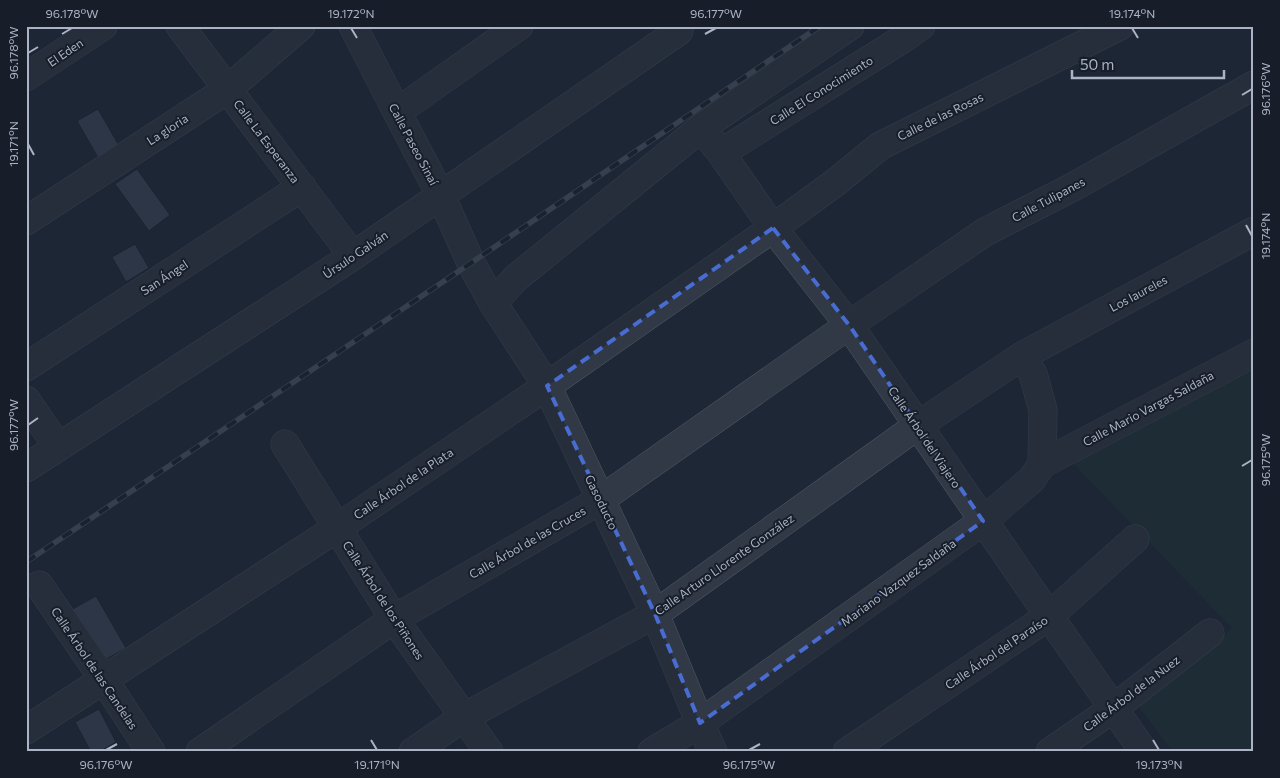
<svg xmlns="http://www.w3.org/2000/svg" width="1280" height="778" font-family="Commissioner,sans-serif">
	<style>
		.green { fill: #203336 }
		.building { fill: #3f495b; stroke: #19202c }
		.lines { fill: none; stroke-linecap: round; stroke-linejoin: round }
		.minor-casing { stroke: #4f5664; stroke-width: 29 }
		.minor { stroke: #313946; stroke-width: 28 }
		.rail-casing { stroke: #535d6d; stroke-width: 5.5 }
		.rail { stroke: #171e2a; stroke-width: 4; stroke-dasharray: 11; stroke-linecap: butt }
		.marked { fill: none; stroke: #486cd2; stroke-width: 4; stroke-dasharray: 10 6; stroke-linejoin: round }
		.ticks { fill: none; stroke: #abb3c4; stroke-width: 2 }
		.labels { text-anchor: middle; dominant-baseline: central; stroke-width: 4; stroke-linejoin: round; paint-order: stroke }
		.street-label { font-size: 12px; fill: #abb3c4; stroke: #171e2a }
		.neatline { fill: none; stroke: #abb3c4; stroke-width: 2 }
		.ticks-label { font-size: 12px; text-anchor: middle; fill: #abb3c4 }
	</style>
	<rect width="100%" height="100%" fill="#1e2735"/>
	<path class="green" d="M1254 362V752H1173L1139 707 1232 628 1069 459Z"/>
	<path class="building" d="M98 109 121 149 100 161 77 121Z
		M137 169 170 215 149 231 115 184Z
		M135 244 149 268 126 282 112 257Z
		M96 596 126 648 101 662 71 610Z
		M99 709 116 742 99 752H91L75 722Z"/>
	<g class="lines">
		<g class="minor-casing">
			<path id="minor" d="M180 26 353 256
				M353 26 397 112 441 196 471 263 493 303 547 386 655 614 700 723 713 752
				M26 77 103 26
				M397 112 519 26
				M701 128 721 153 773 228 849 325 1049 616 1144 752
				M721 153 904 38 921 26
				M26 221 228 89 301 26
				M493 303 516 278 701 128 850 26
				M26 367 302 187
				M26 400 58 447
				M285 444 394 619 489 752
				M1042 464 1254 353
				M26 468 353 256 679 31
				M39 585 104 680 151 752
				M26 730 337 528 547 386 773 228 836 182 880 146 1120 26
				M200 752 394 619 600 500 849 325 985 232 1073 187 1254 85
				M413 752 464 717 655 614 917 426 1022 356 1254 231
				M652 752 700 723 983 521 1032 479 1042 464 1043 410 1033 374 1022 356
				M847 752 1049 616 1135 539
				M1050 752 1114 708 1210 633"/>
		</g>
		<use href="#minor" class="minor"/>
		<g class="rail-casing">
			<path id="rail" d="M26 562 471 263 820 26"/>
		</g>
		<use href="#rail" class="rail"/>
	</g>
	<path d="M0 0H1280V778H0ZM773 228 849 325 983 521 700 723 655 614 547 386Z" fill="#1e2735" fill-opacity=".55" fill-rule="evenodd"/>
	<path class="marked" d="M773 228 849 325 983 521 700 723 655 614 547 386Z"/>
	<path class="ticks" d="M351 28 357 38M1132 28 1138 38M62 34 72 28M705 34 716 28M28 53 38 47M1242 95 1252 89M28 144 34 155M1246 225 1252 236M28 425 38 418M1242 466 1252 460M371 740 377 750M1153 740 1159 750M106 750 117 744M749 750 760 744"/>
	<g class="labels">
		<g class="street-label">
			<text transform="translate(65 52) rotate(-34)">El Eden</text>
			<text transform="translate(821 90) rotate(-32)">Calle El Conocimiento</text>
			<text transform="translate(940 116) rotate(-26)">Calle de las Rosas</text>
			<text transform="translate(167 129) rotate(-33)">La gloria</text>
			<text transform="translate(267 141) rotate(53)">Calle La Esperanza</text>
			<text transform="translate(414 144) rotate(62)">Calle Paseo Sinaí</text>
			<text transform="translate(1048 199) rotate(-28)">Calle Tulipanes</text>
			<text transform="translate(355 254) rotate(-34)">Úrsulo Galván</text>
			<text transform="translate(164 277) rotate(-33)">San Ángel</text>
			<text transform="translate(1138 293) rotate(-28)">Los laureles</text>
			<text transform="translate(1148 408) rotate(-28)">Calle Mario Vargas Saldaña</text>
			<text transform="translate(925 437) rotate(56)">Calle Árbol del Viajero</text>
			<text transform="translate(403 483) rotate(-34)">Calle Árbol de la Plata</text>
			<text transform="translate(602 502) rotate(64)">Gasoducto</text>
			<text transform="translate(527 542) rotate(-30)">Calle Árbol de las Cruces</text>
			<text transform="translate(724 564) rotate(-35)">Calle Arturo Llorente González</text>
			<text transform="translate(898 582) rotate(-36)">Mariano Vazquez Saldaña</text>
			<text transform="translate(384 600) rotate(57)">Calle Árbol de los Piñones</text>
			<text transform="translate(996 652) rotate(-34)">Calle Árbol del Paraíso</text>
			<text transform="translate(95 668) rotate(56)">Calle Árbol de las Candelas</text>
			<text transform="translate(1131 693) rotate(-37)">Calle Árbol de la Nuez</text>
		</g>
	</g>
	<rect width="1280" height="778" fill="none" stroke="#171e2a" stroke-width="55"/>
	<path d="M1072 70v8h152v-8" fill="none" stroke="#abb3c4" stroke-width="2.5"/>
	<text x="1080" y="70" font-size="15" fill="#abb3c4" stroke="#171e2a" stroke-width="4" paint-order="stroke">50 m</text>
	<rect x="28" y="28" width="1224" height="722" class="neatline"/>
	<g class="ticks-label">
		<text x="72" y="18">96.178°W</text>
		<text x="351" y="18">19.172°N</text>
		<text x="716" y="18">96.177°W</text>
		<text x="1132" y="18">19.174°N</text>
		<text transform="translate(14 53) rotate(-90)" y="4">96.178°W</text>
		<text transform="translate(1266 89) rotate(-90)" y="4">96.176°W</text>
		<text transform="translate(14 144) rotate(-90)" y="4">19.171°N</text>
		<text transform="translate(1266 236) rotate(-90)" y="4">19.174°N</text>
		<text transform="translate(14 425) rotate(-90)" y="4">96.177°W</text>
		<text transform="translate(1266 460) rotate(-90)" y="4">96.175°W</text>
		<text x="106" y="769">96.176°W</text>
		<text x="377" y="769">19.171°N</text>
		<text x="749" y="769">96.175°W</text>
		<text x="1159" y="769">19.173°N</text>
	</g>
</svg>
